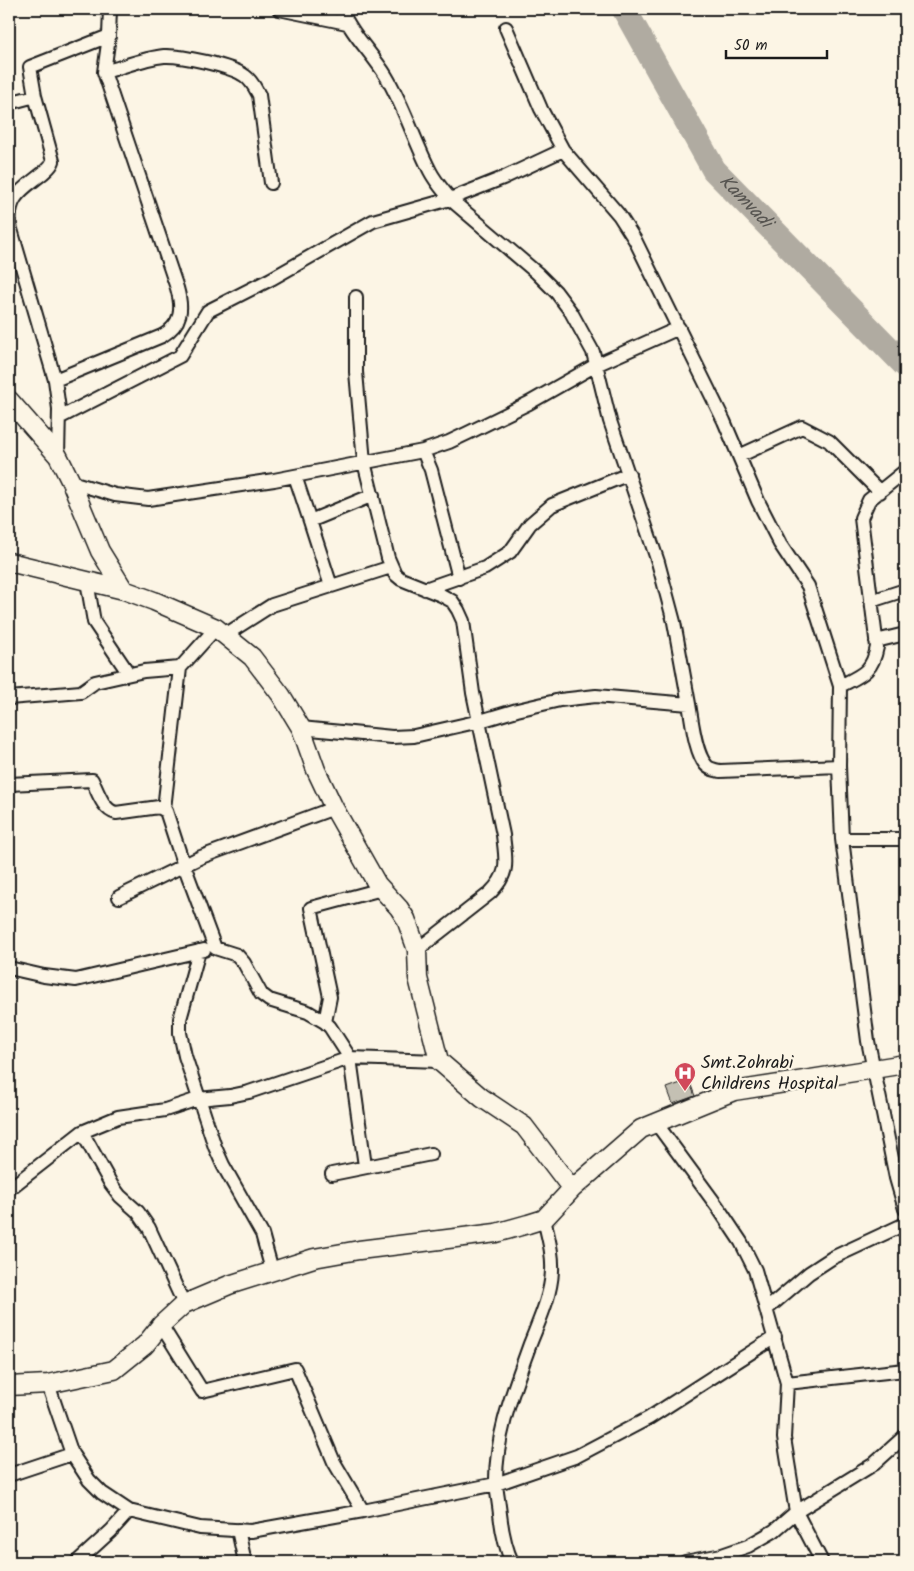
<svg xmlns="http://www.w3.org/2000/svg" width="914" height="1571" font-family="Kalam,sans-serif">
	<style>
		.lines { fill: none; stroke-linecap: round; stroke-linejoin: round }
		.river { stroke: #b0aba1; stroke-width: 25 }
		.building { fill: #c4c0b3; stroke: #1c1c1c }
		.street-casing { stroke: #1c1c1c; stroke-width: 16 }
		.secondary-casing { stroke: #1c1c1c; stroke-width: 21 }
		.street { stroke: #fcf5e5; stroke-width: 12 }
		.secondary { stroke: #fcf5e5; stroke-width: 18 }
		.labels { text-anchor: middle; dominant-baseline: central; stroke-width: 4.5; stroke-linejoin: round; paint-order: stroke }
		.poi-label { font-size: 18px; fill: #1c1c1c; stroke: #fcf5e5; text-anchor: start }
		.water-label { font-size: 19px; font-style: italic; fill: #575551; stroke: #fcf5e5 }
	</style>
	<rect width="100%" height="100%" fill="#fcf5e5"/>
	<filter id="ink" filterUnits="userSpaceOnUse"><feTurbulence type="fractalNoise" baseFrequency=".02" numOctaves="2"/><feDisplacementMap in="SourceGraphic" scale="10" xChannelSelector="R" yChannelSelector="G"/><feConvolveMatrix kernelMatrix="1 2 1 2 8 2 1 2 1" color-interpolation-filters="sRGB"/></filter>
	<g filter="url(#ink)">
		<g class="lines">
			<path class="river" id="s1" d="M624 9 714 170 905 365"/>
		</g>
		<path class="building" d="M689 1080 695 1096 673 1104 667 1088Z"/>
		<g class="lines">
			<g class="street-casing">
				<path id="street" d="M279 9 347 23
					M506 28 541 109 563 150 619 215 635 240 724 421 758 501 780 544 808 586 840 686
					M104 72C123 67 144 58 164 56 180 55 232 66 245 76 252 81 255 88 259 95L271 183
					M35 96 53 161C51 167 47 169 43 173 22 190 7 196 10 226L55 380 59 409 58 456
					M9 103 35 96 30 67 109 36
					M356 297V372L364 462 388 558 395 574 401 579 441 595 452 601 458 610 463 621 473 693 503 835C506 862 510 873 490 893L417 950
					M55 380 162 336C182 324 183 309 177 288L104 72 109 36 110 9
					M59 418 180 356 208 311 271 279 373 221 450 199 503 178 563 150
					M423 451 431 470 459 578
					M739 456 802 427 829 441 880 492
					M905 471 869 500 861 518 877 647C872 673 861 675 840 686L839 766 842 839 868 1041 896 1178 905 1209
					M295 476 310 521
					M71 482 115 495 148 499 274 480 423 451 449 442 468 433 529 403 596 365 679 328
					M87 581 94 622 129 674
					M331 586 310 521 373 495
					M425 589 485 568 510 552 530 524 552 505 629 474
					M871 601 905 590
					M225 635 272 605 391 567
					M876 641 905 634
					M9 698 81 692 95 682 144 671 180 668
					M689 704C692 720 695 753 706 765 709 769 715 770 720 771L839 766
					M301 728 392 737 414 736 480 721 517 710 560 700 596 696 689 704 674 622 658 562 610 421 593 352 571 312 556 292 537 273 450 199C443 190 435 181 430 171 414 140 404 106 386 76 372 53 351 34 341 9
					M9 784 92 780C98 792 103 810 116 813L159 807 166 811 181 857 215 948 237 955 244 963 261 994 269 1000 308 1012 325 1022 330 1027 350 1058 365 1166
					M164 809 180 668 216 628
					M842 839H905
					M119 897 201 857 334 808
					M199 951 180 1019V1033L185 1056 215 1147 223 1165 262 1234 272 1270
					M9 968 44 976 76 980 204 950
					M325 1022 330 997 311 908 382 889
					M656 1123 717 1206 741 1242 755 1270 787 1383 784 1438 796 1512 822 1562
					M82 1132 111 1184 120 1196 138 1212 149 1228 184 1304
					M332 1174 431 1154
					M9 1189 82 1132 118 1117 165 1110 198 1099 230 1096 249 1092 350 1058 439 1061
					M767 1309 809 1273 832 1258 905 1224
					M161 1325 202 1391 295 1369 334 1462 363 1511
					M787 1383 905 1370
					M48 1384 72 1454 89 1480 102 1493 129 1511 200 1528 251 1531 363 1511 496 1484 577 1456 649 1418 775 1337
					M9 1475 72 1454
					M238 1530 245 1562
					M77 1562 111 1531 129 1511
					M512 1562C505 1547 502 1531 500 1514 499 1504 497 1494 496 1484 495 1435 514 1389 530 1344 539 1321 551 1296 552 1271 553 1253 548 1237 544 1219
					M685 1562 722 1555 748 1546 774 1531 796 1512 874 1464 905 1436"/>
			</g>
			<g class="secondary-casing">
				<path id="secondary" d="M9 400 58 456 71 482 100 551 124 590
					M9 562 124 590 154 601 216 628 252 657 281 695 301 728 316 770 334 808 377 884 399 908 406 919 417 950 418 978 439 1061 482 1098 524 1126 572 1189 641 1129 734 1091 905 1064
					M9 1386 48 1384 114 1370 145 1345 161 1325 184 1304 229 1285 314 1258 359 1250 496 1233 528 1224 544 1219 572 1189"/>
			</g>
			<use href="#street" class="street"/>
			<use href="#secondary" class="secondary"/>
		</g>
	</g>
	<defs>
		<g id="hospital-pin" transform="scale(1.125)"><path d="M0 17L-7.5 6A9.5 9.5 0 1 1 7.5 6Z" fill="#d1495b" stroke="#fcf5e5"/><path d="M-5-5h3v3.5h4V-5h3V5h-3V1.5h-4V5h-3Z" fill="#fff"/></g>
	</defs>
	<g fill-rule="evenodd">
		<use href="#hospital-pin" x="685" y="1073"/>
	</g>
	<g class="labels">
		<g class="poi-label">
			<text x="701" y="1063">Smt.Zohrabi<tspan x="701" dy="21">Childrens Hospital</tspan></text>
		</g>
		<g class="water-label">
			<text stroke="none"><textPath href="#s1" startOffset="229">Kamvadi</textPath></text>
		</g>
	</g>
	<rect width="914" height="1571" fill="none" stroke="#fcf5e5" stroke-width="30"/>
	<rect x="15" y="15" width="884" height="1541" fill="none" stroke="#1c1c1c" stroke-width="2" filter="url(#ink)"/>
	<path d="M726 50v8h101v-8" fill="none" stroke="#1c1c1c" stroke-width="2.5"/>
	<text x="734" y="50" font-size="15" fill="#1c1c1c" stroke="#fcf5e5" stroke-width="4" paint-order="stroke">50 m</text>
</svg>
